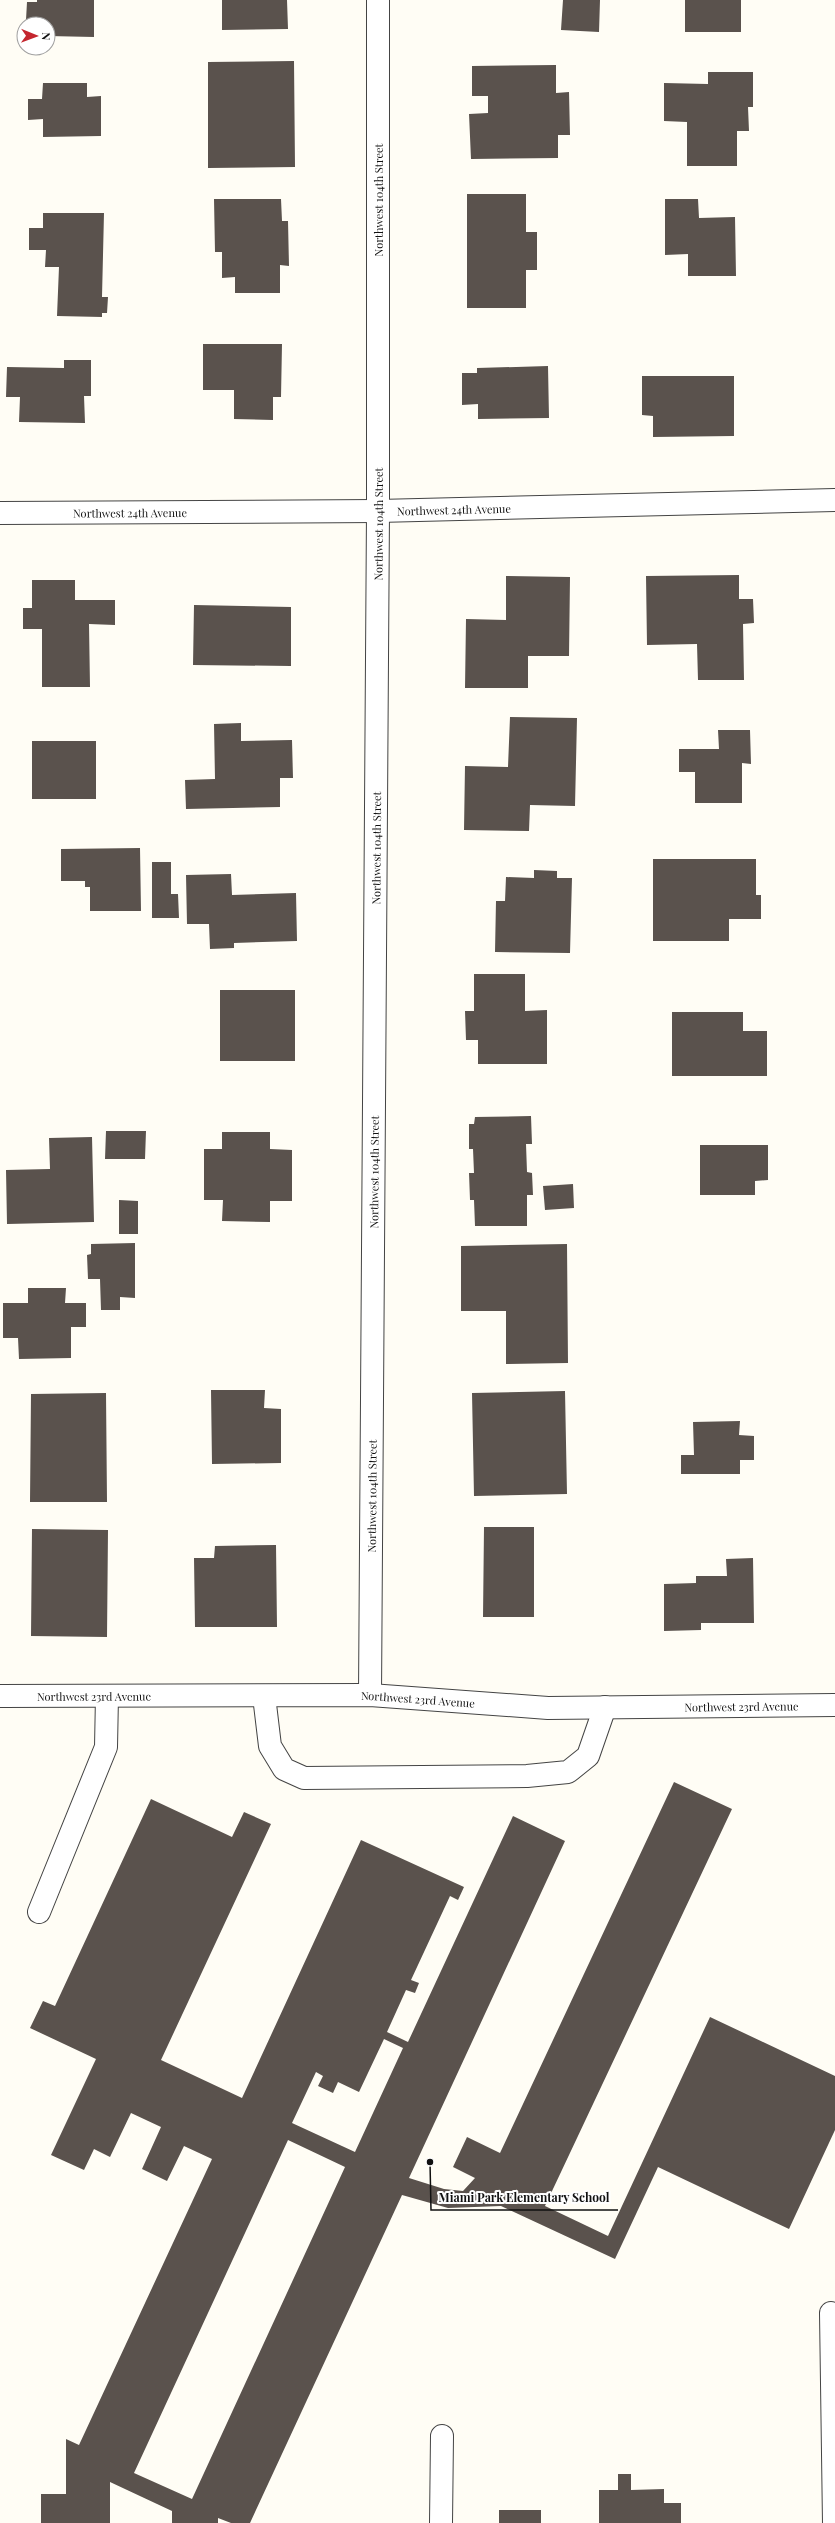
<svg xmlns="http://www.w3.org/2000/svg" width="835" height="2523" font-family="'Playfair Display',serif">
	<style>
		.building { fill: #5a524d; fill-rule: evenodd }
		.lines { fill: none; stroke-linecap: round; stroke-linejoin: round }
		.minor-casing { stroke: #444; stroke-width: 24 }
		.minor { stroke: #fff; stroke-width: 22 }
		.labels { text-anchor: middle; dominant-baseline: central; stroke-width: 4; stroke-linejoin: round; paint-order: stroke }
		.street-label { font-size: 11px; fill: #111; stroke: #fff }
		.leader { fill: none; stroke: #111; stroke-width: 1.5 }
		.callout-dot { fill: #111; stroke: #fff; stroke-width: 1.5 }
		.callout-label { font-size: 12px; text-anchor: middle; font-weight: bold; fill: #111; stroke: #fff; stroke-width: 4; stroke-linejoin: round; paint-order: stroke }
	</style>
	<rect width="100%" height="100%" fill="#fffdf5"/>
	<path class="building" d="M37 0H94V37L48 36V24H37V21L26 20 27 2H37Z
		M222 0H287L288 29 222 30Z
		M563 0H600L599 32 561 30Z
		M685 0H741V32H685Z
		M294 61 295 167 208 168V62Z
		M556 65V93L569 92 570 135H558V158L471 159 469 114 488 113V96H472V66Z
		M708 72H753V107H748L749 131H737V166H687V122L664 121V83L708 84Z
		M43 83H87V97L101 96V136L43 137V119L28 120V99H42Z
		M467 194H526V232H537V270H526V308H467Z
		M214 199H281L282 221H288L289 266 280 265V293H235V277L222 278V252H215Z
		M665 199H698L699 218 735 217 736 276H688V254L665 255Z
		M43 213H104L102 297H108L107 313H102V317L57 316 59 267H45L46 250H29V228H43Z
		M203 344H282L281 397H273V420L234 419V390H203Z
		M64 360H91V396H84L85 423 19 422 20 397H6L7 367 64 368Z
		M548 366 549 418 478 419V404L462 405V373H477V368Z
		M642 376H734V436L653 437V416L642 415Z
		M739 575V599H753L754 623 743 624 744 680H698L697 644 647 645 646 576Z
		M506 576 570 577 569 656H528V688H465L466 619 506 620Z
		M32 580H75V600H115V625L89 624 90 687H42V629H23V608H32Z
		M194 605 291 607V666L193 665Z
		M510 717 577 718 575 806 530 805 529 831 464 830 465 766 508 767Z
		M241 723V741L292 740 293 778H280V807L186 809 185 780 215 779 214 724Z
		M718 730H750L751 764 742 763V803H695V772H679V749H719Z
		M32 741H96V799H32Z
		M140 848 141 911H90V887H85V881H61V849Z
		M653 859H756V895H761V919H729V941H653Z
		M152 862H171V894H178L179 918H152Z
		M534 870 557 871V878H572L570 953 495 952 496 901H505L506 877 534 878Z
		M231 874 232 895 296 893 297 941 234 943V948L210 949 209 924H187L186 875Z
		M474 974H525V1011L547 1010V1064H478V1040H466L465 1011H474Z
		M220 990H295V1061H220Z
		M672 1012H743V1031H767V1076H672Z
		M531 1116 532 1144H526L527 1172 532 1173 533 1195H527V1226H475L474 1200H470L469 1173H474L473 1149H469V1124H474L475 1117Z
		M106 1131H146L145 1159H105Z
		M222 1132H270V1149L292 1150V1201H270V1222L222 1221 223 1200H204V1149H222Z
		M92 1137 94 1222 7 1224 6 1170 50 1169 49 1138Z
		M700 1145H768V1180L755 1181V1195H700Z
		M573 1184 574 1208 545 1210 543 1186Z
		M119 1200 138 1201V1234H119Z
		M135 1243V1298L120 1297V1310H101L100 1279H88L87 1255 91 1254V1244Z
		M567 1244 568 1363 506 1364V1311H461V1246Z
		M28 1288H66L65 1303H86V1327H71V1358L19 1359 18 1338H3V1303H28Z
		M211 1390H265L264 1408 281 1409V1463L212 1464Z
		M565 1391 567 1494 474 1496 472 1393Z
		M106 1393 107 1502H30L31 1394Z
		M740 1421 739 1435 754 1436V1460H740V1474H681V1455H694L693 1422Z
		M484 1527H534V1617H483Z
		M32 1529 108 1530 107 1637 31 1636Z
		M276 1545 277 1627H195L194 1558H214L215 1546Z
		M753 1558 754 1623H701V1630L664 1631V1584L696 1583V1576H727L726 1559Z
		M674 1782 732 1809 545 2206 608 2236 710 2017 835 2076V2130L789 2229 658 2167 615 2259 501 2206 448 2208 402 2195 250 2523H231L218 2518V2523H172V2511L110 2482V2523H41V2494H66V2439L79 2445 212 2159 184 2146 167 2181 142 2169 161 2127 131 2113 110 2157 94 2149 84 2170 51 2155 96 2059 30 2028 43 2001 55 2006 151 1799 232 1837 244 1812 271 1824 161 2060 242 2098 361 1840 464 1887 458 1900 450 1896 411 1980 419 1983 415 1993 406 1990 387 2032 408 2042 513 1816 565 1841 409 2178 444 2189 463 2191 475 2178 453 2167 467 2137 500 2153ZM384 2039 403 2048 355 2152 292 2123 316 2072 323 2076 318 2086 333 2093 338 2082 359 2092ZM288 2140 345 2167 192 2499 134 2473Z
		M618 2474H631V2490L664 2489V2503H681V2523H599V2490H618Z
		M499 2510H541V2523H499Z"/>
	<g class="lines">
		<g class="minor-casing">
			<g id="minor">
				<path id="s1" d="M0 513 378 511 835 500"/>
				<path id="s2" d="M370 1695 378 511V0"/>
				<path id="s3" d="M0 1696 370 1695 548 1708 835 1705"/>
				<path d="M264 1696 270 1746 284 1769 304 1778 527 1776 568 1772 588 1756 605 1707"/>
				<path d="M39 1912 106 1747 107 1696"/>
				<path d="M831 2313 834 2523"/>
				<path d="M441 2523 442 2436"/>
			</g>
		</g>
		<use href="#minor" class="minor"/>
	</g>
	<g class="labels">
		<g class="street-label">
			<text transform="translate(378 200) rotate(-90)">Northwest 104th Street</text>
			<text stroke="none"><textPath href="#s1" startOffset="454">Northwest 24th Avenue</textPath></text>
			<text stroke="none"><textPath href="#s1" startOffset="130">Northwest 24th Avenue</textPath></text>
			<text stroke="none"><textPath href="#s2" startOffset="1171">Northwest 104th Street</textPath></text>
			<text stroke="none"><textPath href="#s2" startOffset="847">Northwest 104th Street</textPath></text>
			<text stroke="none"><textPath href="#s2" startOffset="523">Northwest 104th Street</textPath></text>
			<text stroke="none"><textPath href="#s2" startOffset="199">Northwest 104th Street</textPath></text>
			<text stroke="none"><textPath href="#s3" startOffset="94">Northwest 23rd Avenue</textPath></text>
			<text stroke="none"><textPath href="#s3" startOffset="418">Northwest 23rd Avenue</textPath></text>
			<text stroke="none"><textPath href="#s3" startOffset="742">Northwest 23rd Avenue</textPath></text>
		</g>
	</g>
	<path class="leader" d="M430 2162L431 2210H618"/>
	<circle class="callout-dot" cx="430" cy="2162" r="4"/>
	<g class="callout-label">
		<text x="524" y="2202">Miami Park Elementary School</text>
	</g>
	<g transform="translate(36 36) rotate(91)"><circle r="19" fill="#ffffff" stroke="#a0a0a0"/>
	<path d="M0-3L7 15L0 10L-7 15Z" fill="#c4262e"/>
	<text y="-6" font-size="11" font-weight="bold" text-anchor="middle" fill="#111111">N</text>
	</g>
</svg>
